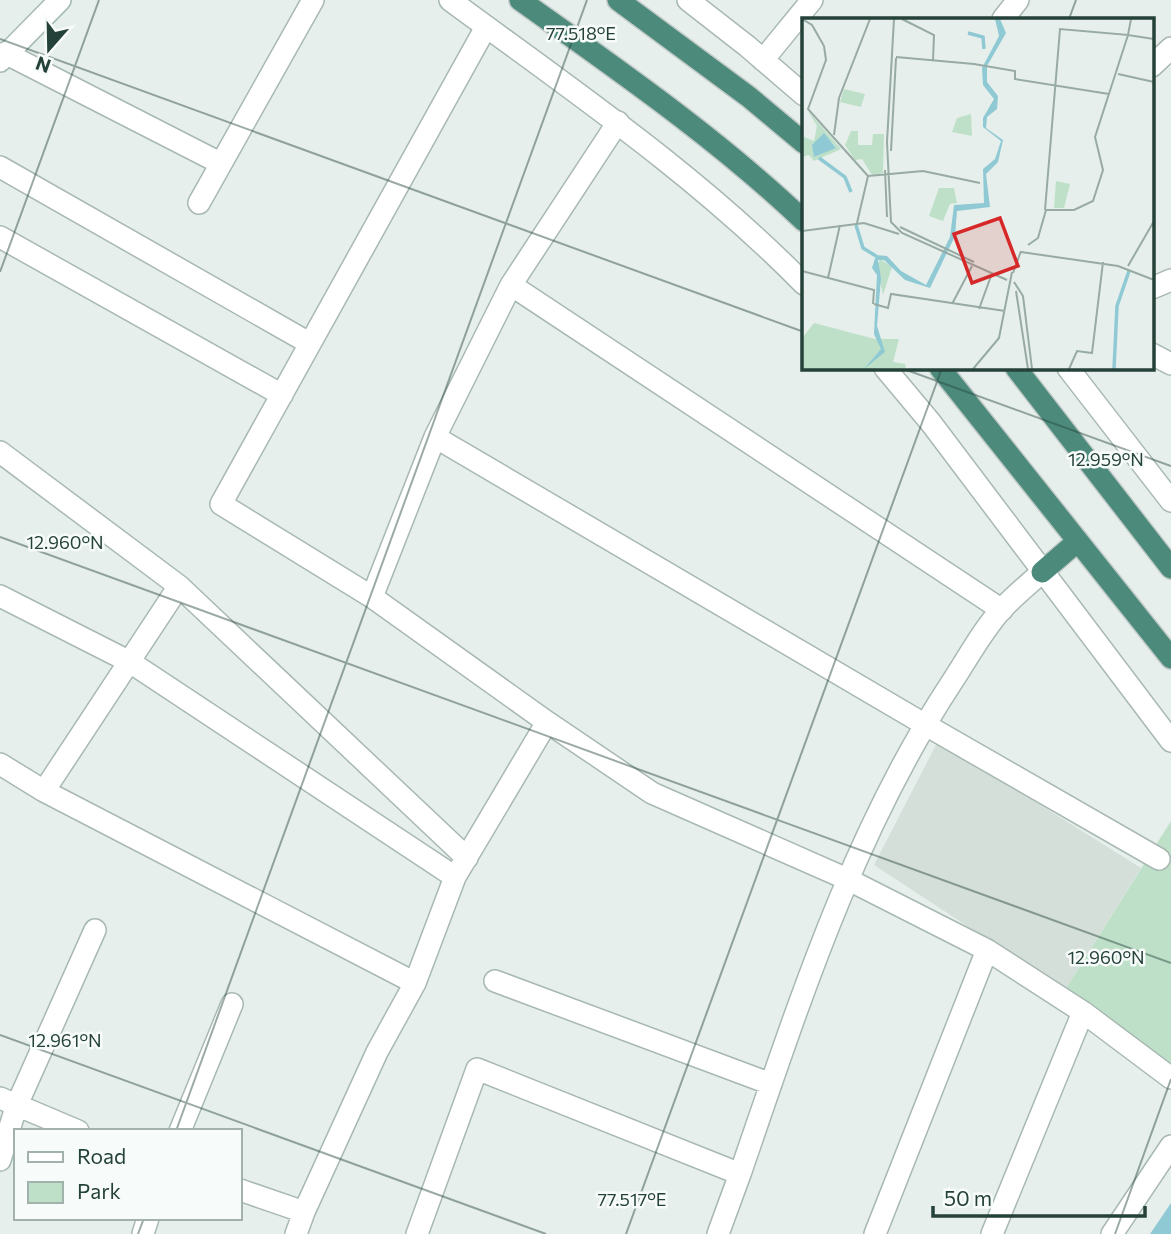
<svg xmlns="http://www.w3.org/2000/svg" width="1171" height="1234" font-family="Commissioner,sans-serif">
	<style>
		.built { fill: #d4dfda }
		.green { fill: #bfe0c8 }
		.water { fill: #8ec9d4 }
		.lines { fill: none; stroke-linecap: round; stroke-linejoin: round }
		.minor-casing { stroke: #a8b8b2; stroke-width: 24 }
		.tertiary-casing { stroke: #a8b8b2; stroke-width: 24 }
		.secondary-casing { stroke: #a4bbb3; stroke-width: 24 }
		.trunk-casing { stroke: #c2cac8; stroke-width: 24 }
		.minor { stroke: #fff; stroke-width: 21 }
		.tertiary { stroke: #fff; stroke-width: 21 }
		.secondary { stroke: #fff; stroke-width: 21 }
		.trunk { stroke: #4c8a7c; stroke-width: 21 }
		.ticks { fill: none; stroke: #24423a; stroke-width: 2; stroke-opacity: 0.45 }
		.inset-river { fill: none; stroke: #8ec9d4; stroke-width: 3.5 }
		.inset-road { fill: none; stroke: #98aaa4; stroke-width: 2 }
		.view { fill: #d62828; fill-opacity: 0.15; stroke: #d62828; stroke-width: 3.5 }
		.inset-edge { fill: none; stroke: #24423a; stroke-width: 3.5 }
		.ticks-label { font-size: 18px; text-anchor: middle; fill: #24423a; stroke: #f7fbf9; stroke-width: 5; stroke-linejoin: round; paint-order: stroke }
	</style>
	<rect width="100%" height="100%" fill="#e6efeb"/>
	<path class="built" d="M938 741 1141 868 1065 990 874 865Z"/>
	<path class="green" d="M1171 821V1065L1065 990Z"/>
	<path class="water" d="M1171 1203V1234H1150Z"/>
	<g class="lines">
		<g class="minor-casing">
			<path id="minor" d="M1003 19 1018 0
				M486 27 221 504 372 597 547 722 652 793 847 879 987 950 1083 1012 1171 1078
				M5 53 220 163
				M763 60 812 0
				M1152 66 1171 48
				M0 167 309 343
				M199 203 313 0
				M0 237 282 395
				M511 285 1002 610
				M1152 354 1171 364
				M435 437 924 724 1159 859
				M0 452 179 586 467 858
				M0 596 130 662 455 877
				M372 597 435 437 511 285 618 122
				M0 764 44 791 415 983
				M44 791 179 586
				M495 981 771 1084
				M0 1098 78 1131
				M180 1131 232 1004
				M0 1160 16 1107 95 930
				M240 1190 304 1212
				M143 1234 148 1218
				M296 1234 304 1212 377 1052 415 983 455 877 547 722
				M417 1234 477 1069 740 1174C798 1006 853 832 952 682 968 658 983 629 1003 608 1015 595 1029 584 1042 572
				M718 1234 740 1174
				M875 1234 987 950
				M992 1234 1083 1012
				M1112 1234 1171 1146"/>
		</g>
		<g class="tertiary-casing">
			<path id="tertiary" d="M450 0C572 90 697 175 804 284
				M688 0 747 46 804 95
				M1152 288 1171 280
				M885 368 931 423 1171 741
				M1068 368 1171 501"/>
		</g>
		<g class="secondary-casing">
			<path id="secondary" d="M0 61 60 0"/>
		</g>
		<g class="trunk-casing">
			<path id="trunk" d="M520 0C618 70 717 138 804 221
				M618 0 749 97 804 143
				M940 368 1171 658
				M1016 368 1171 568
				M1042 572 1078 541"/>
		</g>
		<use href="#minor" class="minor"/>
		<use href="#tertiary" class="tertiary"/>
		<use href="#secondary" class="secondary"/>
		<use href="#trunk" class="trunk"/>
	</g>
	<path class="ticks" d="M1069 19 1076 0M0 39 804 332M0 272 99 0M901 368 1171 466M0 537 1171 963M0 1035 546 1234M176 1131 587 0M138 1234 144 1218M626 1234 942 368M1115 1234 1171 1079"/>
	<g transform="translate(802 18)">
		<rect width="352" height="352" fill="#e6efeb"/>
		<path d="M42 71 63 76 59 89 38 84ZM6 93 39 131 12 143 7 137 0 139V118L12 123 15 108ZM22 116 34 129 12 139 11 127ZM169 96 170 118 150 114 155 100ZM49 113H56V127H70L71 116H82L81 155 70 157 60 141 53 142 43 127ZM254 163 268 166 262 190H252ZM137 170H152L155 185 148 186 141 203 127 198ZM78 241 90 249 81 277 75 250ZM12 305 73 321H97L91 344 103 346 104 351H0V320Z" fill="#bfe0c8" fill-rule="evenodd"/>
		<path d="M193 1H198L204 15 185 48V64L196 78 195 91 185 99 184 110 201 122 196 144 184 156 188 189 155 193 153 218 128 270 103 262 82 242H76L79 260 75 308 83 334 62 351 79 331 72 316 75 257 70 250 74 237 85 238 99 253 124 267 148 219 152 187 182 185 181 151 193 141 199 123 181 109V100L192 81 181 67 180 50 197 18ZM22 115 34 130 12 139 10 127Z" fill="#8ec9d4"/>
		<path class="inset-river" d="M166 15 181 19 182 31M17 140 43 159 49 174M54 207 61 230 74 238M312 351 315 288 327 253"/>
		<path class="inset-road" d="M0 1 10 7 22 28 24 42 6 91 66 158M92 1 85 124 89 204 100 215 205 262M100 1 132 17 131 42M94 39 172 46 213 53V61L307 76M316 56 352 64M32 117 37 80 68 1M89 133 94 40M83 152 85 199M66 158 121 153 178 165M243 192 258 11 326 17 329 1M55 205 66 158M98 209 172 244M0 213 62 205 97 216M226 227 236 220 244 192H272L291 183 301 152 293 119 326 17 352 21M219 234 316 248 352 262M326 248 352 203M0 253 72 272 71 286M211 255 219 233M26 260 38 207M212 264 221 278 230 351M214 273 226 351M72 286 86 290 89 276 203 293M150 286 170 248M177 291 189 258M171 351 197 320 210 254M267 351 275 333 290 335 301 244"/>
		<path class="view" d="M198 200 216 248 170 265 152 216Z"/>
		<rect width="352" height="352" class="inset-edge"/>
	</g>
	<g class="ticks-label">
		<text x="581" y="40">77.518°E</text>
		<text x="1106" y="466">12.959°N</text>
		<text x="65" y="549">12.960°N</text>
		<text x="1106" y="964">12.960°N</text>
		<text x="65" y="1047">12.961°N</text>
		<text x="632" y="1206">77.517°E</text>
	</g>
	<rect x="14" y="1129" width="228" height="91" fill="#f7fbf9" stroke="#a3b1ad" stroke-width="2"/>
	<rect x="28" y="1152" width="35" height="10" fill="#ffffff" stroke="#a3b1ad" stroke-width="2"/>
	<text x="77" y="1164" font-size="21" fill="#24423a">Road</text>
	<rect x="28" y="1182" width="35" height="21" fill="#bfe0c8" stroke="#a3b1ad" stroke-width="2"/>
	<text x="77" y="1199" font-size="21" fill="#24423a">Park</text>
	<g transform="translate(49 49) rotate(200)" stroke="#f7fbf9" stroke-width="5" paint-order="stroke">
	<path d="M0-5L12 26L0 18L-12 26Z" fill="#24423a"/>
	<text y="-10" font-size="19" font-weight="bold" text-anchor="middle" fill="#24423a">N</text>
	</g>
	<path d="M933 1206v10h212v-10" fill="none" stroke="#24423a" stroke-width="3.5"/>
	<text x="944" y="1206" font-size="21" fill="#24423a" stroke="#f7fbf9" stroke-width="5" paint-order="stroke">50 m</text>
</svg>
